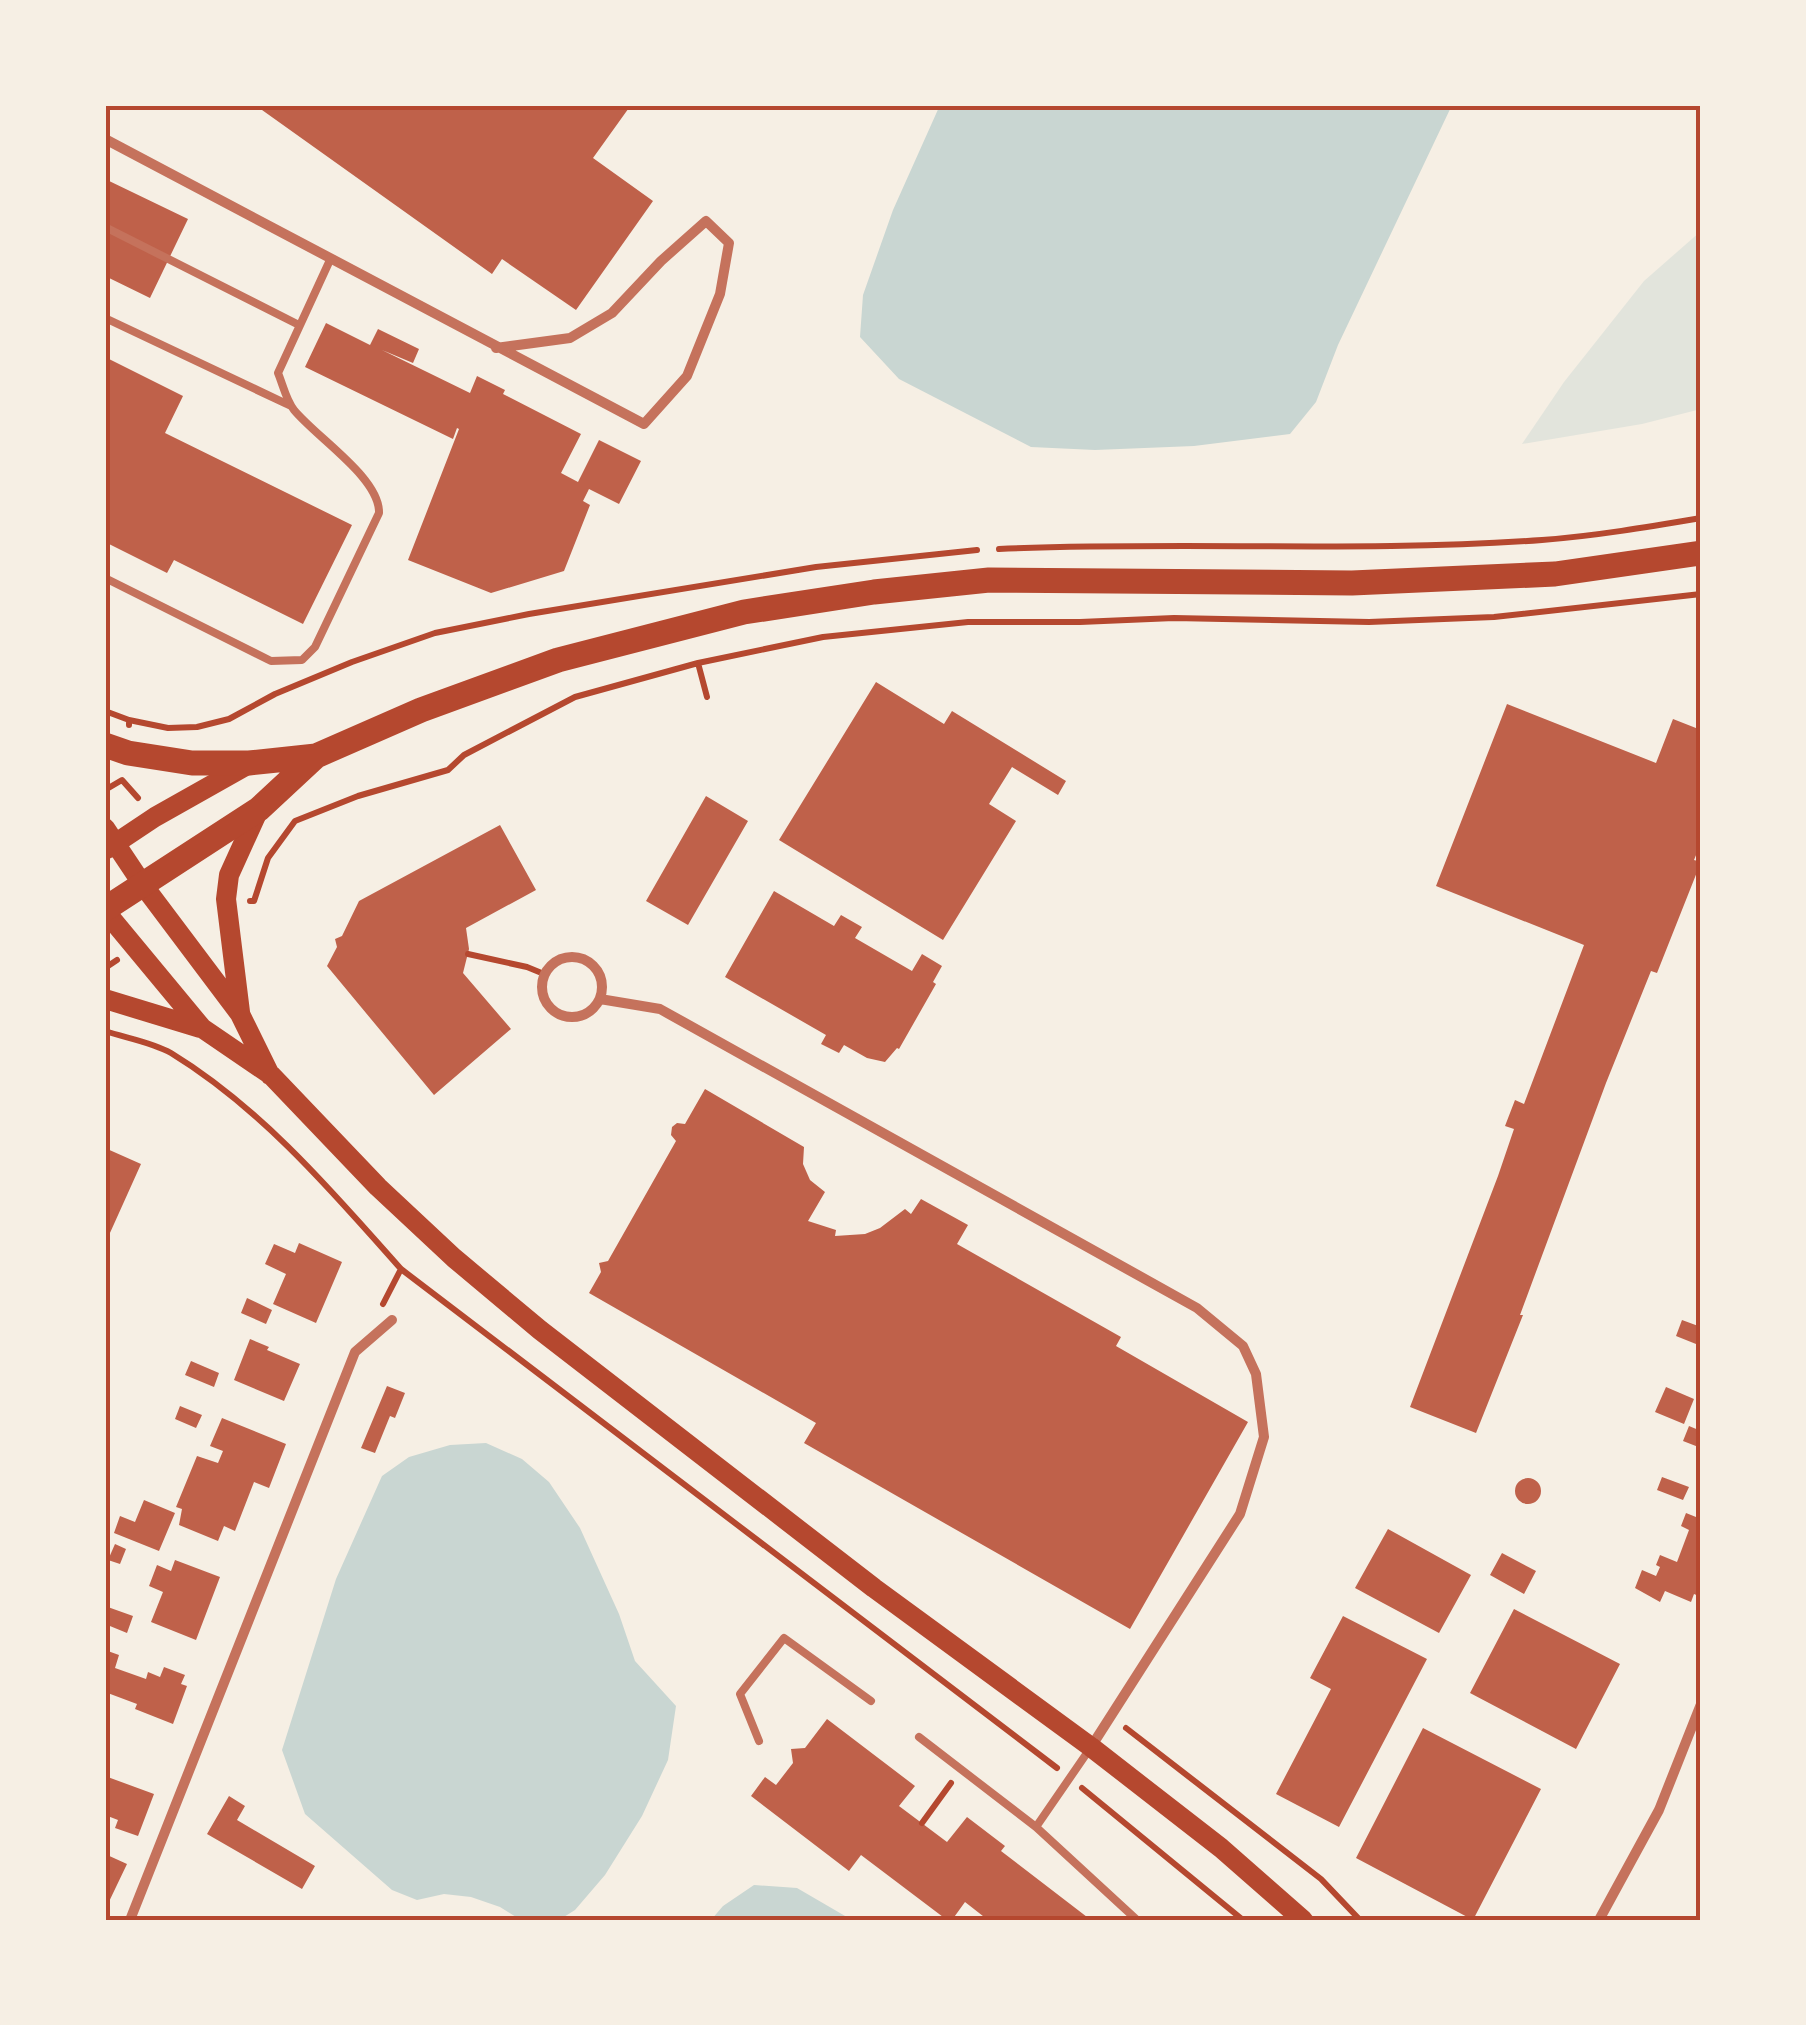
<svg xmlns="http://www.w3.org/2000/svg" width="1806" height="2025" font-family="Mulish,sans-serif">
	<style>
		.green { fill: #e2e4dc }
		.water { fill: #c9d6d2 }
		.building { fill: #bf614a }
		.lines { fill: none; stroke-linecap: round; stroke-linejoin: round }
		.path { stroke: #b5482f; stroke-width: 6 }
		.service { stroke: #c5725c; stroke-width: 8 }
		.minor { stroke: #c5725c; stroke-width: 10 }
		.secondary { stroke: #b5482f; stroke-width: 20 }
		.primary { stroke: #b5482f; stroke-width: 25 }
		.neatline { fill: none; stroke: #b5482f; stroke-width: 4 }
	</style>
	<rect width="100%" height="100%" fill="#f6efe4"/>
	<path class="green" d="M1701 231V409L1642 424 1522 444 1564 382 1644 281Z"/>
	<path class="water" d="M940 105H1452L1338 345 1316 402 1290 434 1194 446 1095 450 1031 447 899 379 860 337 863 295 893 210Z
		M486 1443 522 1459 549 1482 580 1528 619 1614 635 1661 676 1706 668 1760 642 1816 605 1875 575 1910 559 1920H521L500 1907 471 1897 444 1894 417 1900 392 1890 305 1814 282 1750 336 1579 382 1476 409 1457 450 1445Z
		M754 1885 797 1888 852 1920H711L723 1906Z"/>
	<path class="building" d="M255 105H631L593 158 653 201 576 310 502 259 492 274Z
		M105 179 188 219 150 298 105 276Z
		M326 323 370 345 378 329 419 349 413 363 382 350 470 393 477 376 505 390 503 394 581 434 561 473 578 482 599 440 641 461 619 504 589 489 583 501 590 505 564 571 491 593 408 560 459 429 457 428 453 439 305 367Z
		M105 357 183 396 165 433 352 525 303 624 174 560 167 573 105 542Z
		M876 682 944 724 952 711 1066 781 1058 795 1012 767 989 804 1016 821 943 940 779 840Z
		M1507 704 1656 763 1673 719 1701 730V843L1694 860 1701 862 1657 973 1651 971 1606 1083 1520 1315H1523L1476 1433 1410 1407 1498 1176 1514 1129 1505 1126 1515 1100 1524 1104 1584 945 1436 886Z
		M706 796 748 821 688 925 646 901Z
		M500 825 536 890 466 928 469 949 463 973 511 1029 434 1095 327 966 337 947 335 939 342 936 359 901Z
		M774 891 834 926 841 915 862 927 855 938 912 971 922 954 942 966 933 982 936 984 899 1049 897 1048 885 1062 867 1058 844 1045 839 1053 821 1044 826 1035 725 977Z
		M705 1089 804 1147 803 1164 810 1180 825 1192 808 1221 836 1230 835 1236 865 1234 880 1228 905 1209 911 1214 921 1199 968 1225 957 1244 1121 1337 1116 1346 1248 1422 1130 1629 804 1443 816 1423 589 1293 601 1272 599 1263 608 1261 676 1141 671 1135 672 1127 677 1123 685 1124Z
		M105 1148 141 1164 105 1244Z
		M299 1243 342 1262 316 1323 273 1304 286 1274 265 1264 274 1244 295 1253Z
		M247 1298 272 1310 266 1324 241 1313Z
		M1682 1320 1701 1327V1346L1676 1336Z
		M250 1339 269 1347 267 1350 300 1364 284 1401 234 1380Z
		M191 1361 219 1373 214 1387 185 1375Z
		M387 1386 405 1393 395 1418 390 1416 375 1453 361 1448Z
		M1666 1387 1694 1399 1684 1424 1655 1412Z
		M180 1406 202 1415 196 1428 175 1419Z
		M222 1418 286 1444 269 1488 254 1482 235 1531 224 1526 218 1541 179 1525 182 1509 176 1507 197 1456 218 1463 223 1451 210 1446Z
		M1689 1426 1701 1431V1448L1683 1441Z
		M1662 1477 1689 1487 1683 1500 1657 1490Z
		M1515 1491a13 13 0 1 1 26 0a13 13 0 1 1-26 0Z
		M144 1500 175 1513 159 1551 114 1533 120 1516 135 1522Z
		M1686 1513 1701 1519V1597L1694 1594 1691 1602 1665 1591 1660 1602 1635 1588 1642 1570 1656 1576 1660 1567 1656 1565 1660 1555 1677 1562 1689 1530 1681 1526Z
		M1388 1529 1471 1575 1439 1633 1355 1588Z
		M115 1544 126 1549 120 1564 108 1560Z
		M1502 1553 1536 1571 1524 1594 1490 1575Z
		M175 1560 220 1577 196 1640 151 1622 163 1592 149 1586 157 1565 171 1571Z
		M105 1606 133 1616 127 1633 105 1624Z
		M1514 1609 1620 1664 1576 1749 1470 1693Z
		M1343 1616 1427 1659 1339 1827 1276 1794 1331 1689 1310 1678Z
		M105 1650 119 1655 115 1668 146 1679 148 1672 160 1677 164 1667 185 1675 181 1684 187 1686 173 1724 135 1709 137 1704 105 1692Z
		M827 1719 915 1786 899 1806 947 1842 967 1817 1005 1846 1001 1851 1087 1917 1085 1920H988L965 1902 952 1920H947L861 1855 849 1871 751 1796 765 1777 776 1785 793 1763 791 1749 805 1748Z
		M1423 1728 1541 1789 1473 1920 1356 1858Z
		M105 1776 154 1794 138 1836 115 1828 118 1820 105 1815Z
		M229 1796 245 1806 237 1820 315 1866 302 1889 207 1834Z
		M105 1854 127 1864 105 1910Z"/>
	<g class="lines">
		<path class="path" d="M999 549C1180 541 1361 553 1542 540 1595 536 1648 527 1701 518
			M698 663 707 697
			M105 711 129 720V725
			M129 720 168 728 197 727 229 719 275 694 352 662 435 633 529 614 816 567 977 550
			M105 790 122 780 138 798
			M250 901H254L268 858 295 821 358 796 448 770 464 755 575 697 698 663 823 637 968 622H1080L1174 618 1369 622 1494 617 1701 594
			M468 954 527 967 544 974
			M105 968 117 960
			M105 1031C126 1038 152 1042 171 1053 261 1108 332 1191 401 1269L1057 1768
			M383 1304 401 1269
			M1126 1728 1321 1879 1360 1920
			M1082 1788 1243 1920
			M922 1823 951 1783"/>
		<path class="service" d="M105 227 299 325
			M105 318 291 406
			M105 578 271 661 302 660 315 647 379 513C380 478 317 438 294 410 286 400 283 385 278 373L330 260
			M919 1737 1036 1827 1137 1920
			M759 1741 740 1694 784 1638 871 1701
			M1036 1827 1089 1750"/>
		<path class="minor" d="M105 139 644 424 687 376 720 294 729 243 706 221 661 261 612 313 570 338 496 348
			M542 987a30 30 0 1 1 60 0a30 30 0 1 1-60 0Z
			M600 999 660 1009 1197 1308 1243 1346 1256 1374 1264 1437 1240 1514 1091 1747
			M130 1920 355 1352 392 1320
			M1599 1920 1659 1810 1701 1704"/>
		<path class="secondary" d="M105 828 143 885 240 1014 270 1075
			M107 849 155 817 249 764
			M105 911 202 1028 271 1075 378 1187 454 1258 540 1330 874 1588 1091 1747 1221 1848 1303 1920
			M105 999 200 1028
			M240 1012 226 899 229 875 259 809"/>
		<path class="primary" d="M105 745 128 753 192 763H249L316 756 421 710 558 660 744 612 874 592 989 580 1352 583 1555 574 1701 553
			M105 909 259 809 316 756"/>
	</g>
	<rect width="1806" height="2025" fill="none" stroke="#f6efe4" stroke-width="215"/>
	<rect x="108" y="108" width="1590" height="1810" class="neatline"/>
</svg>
